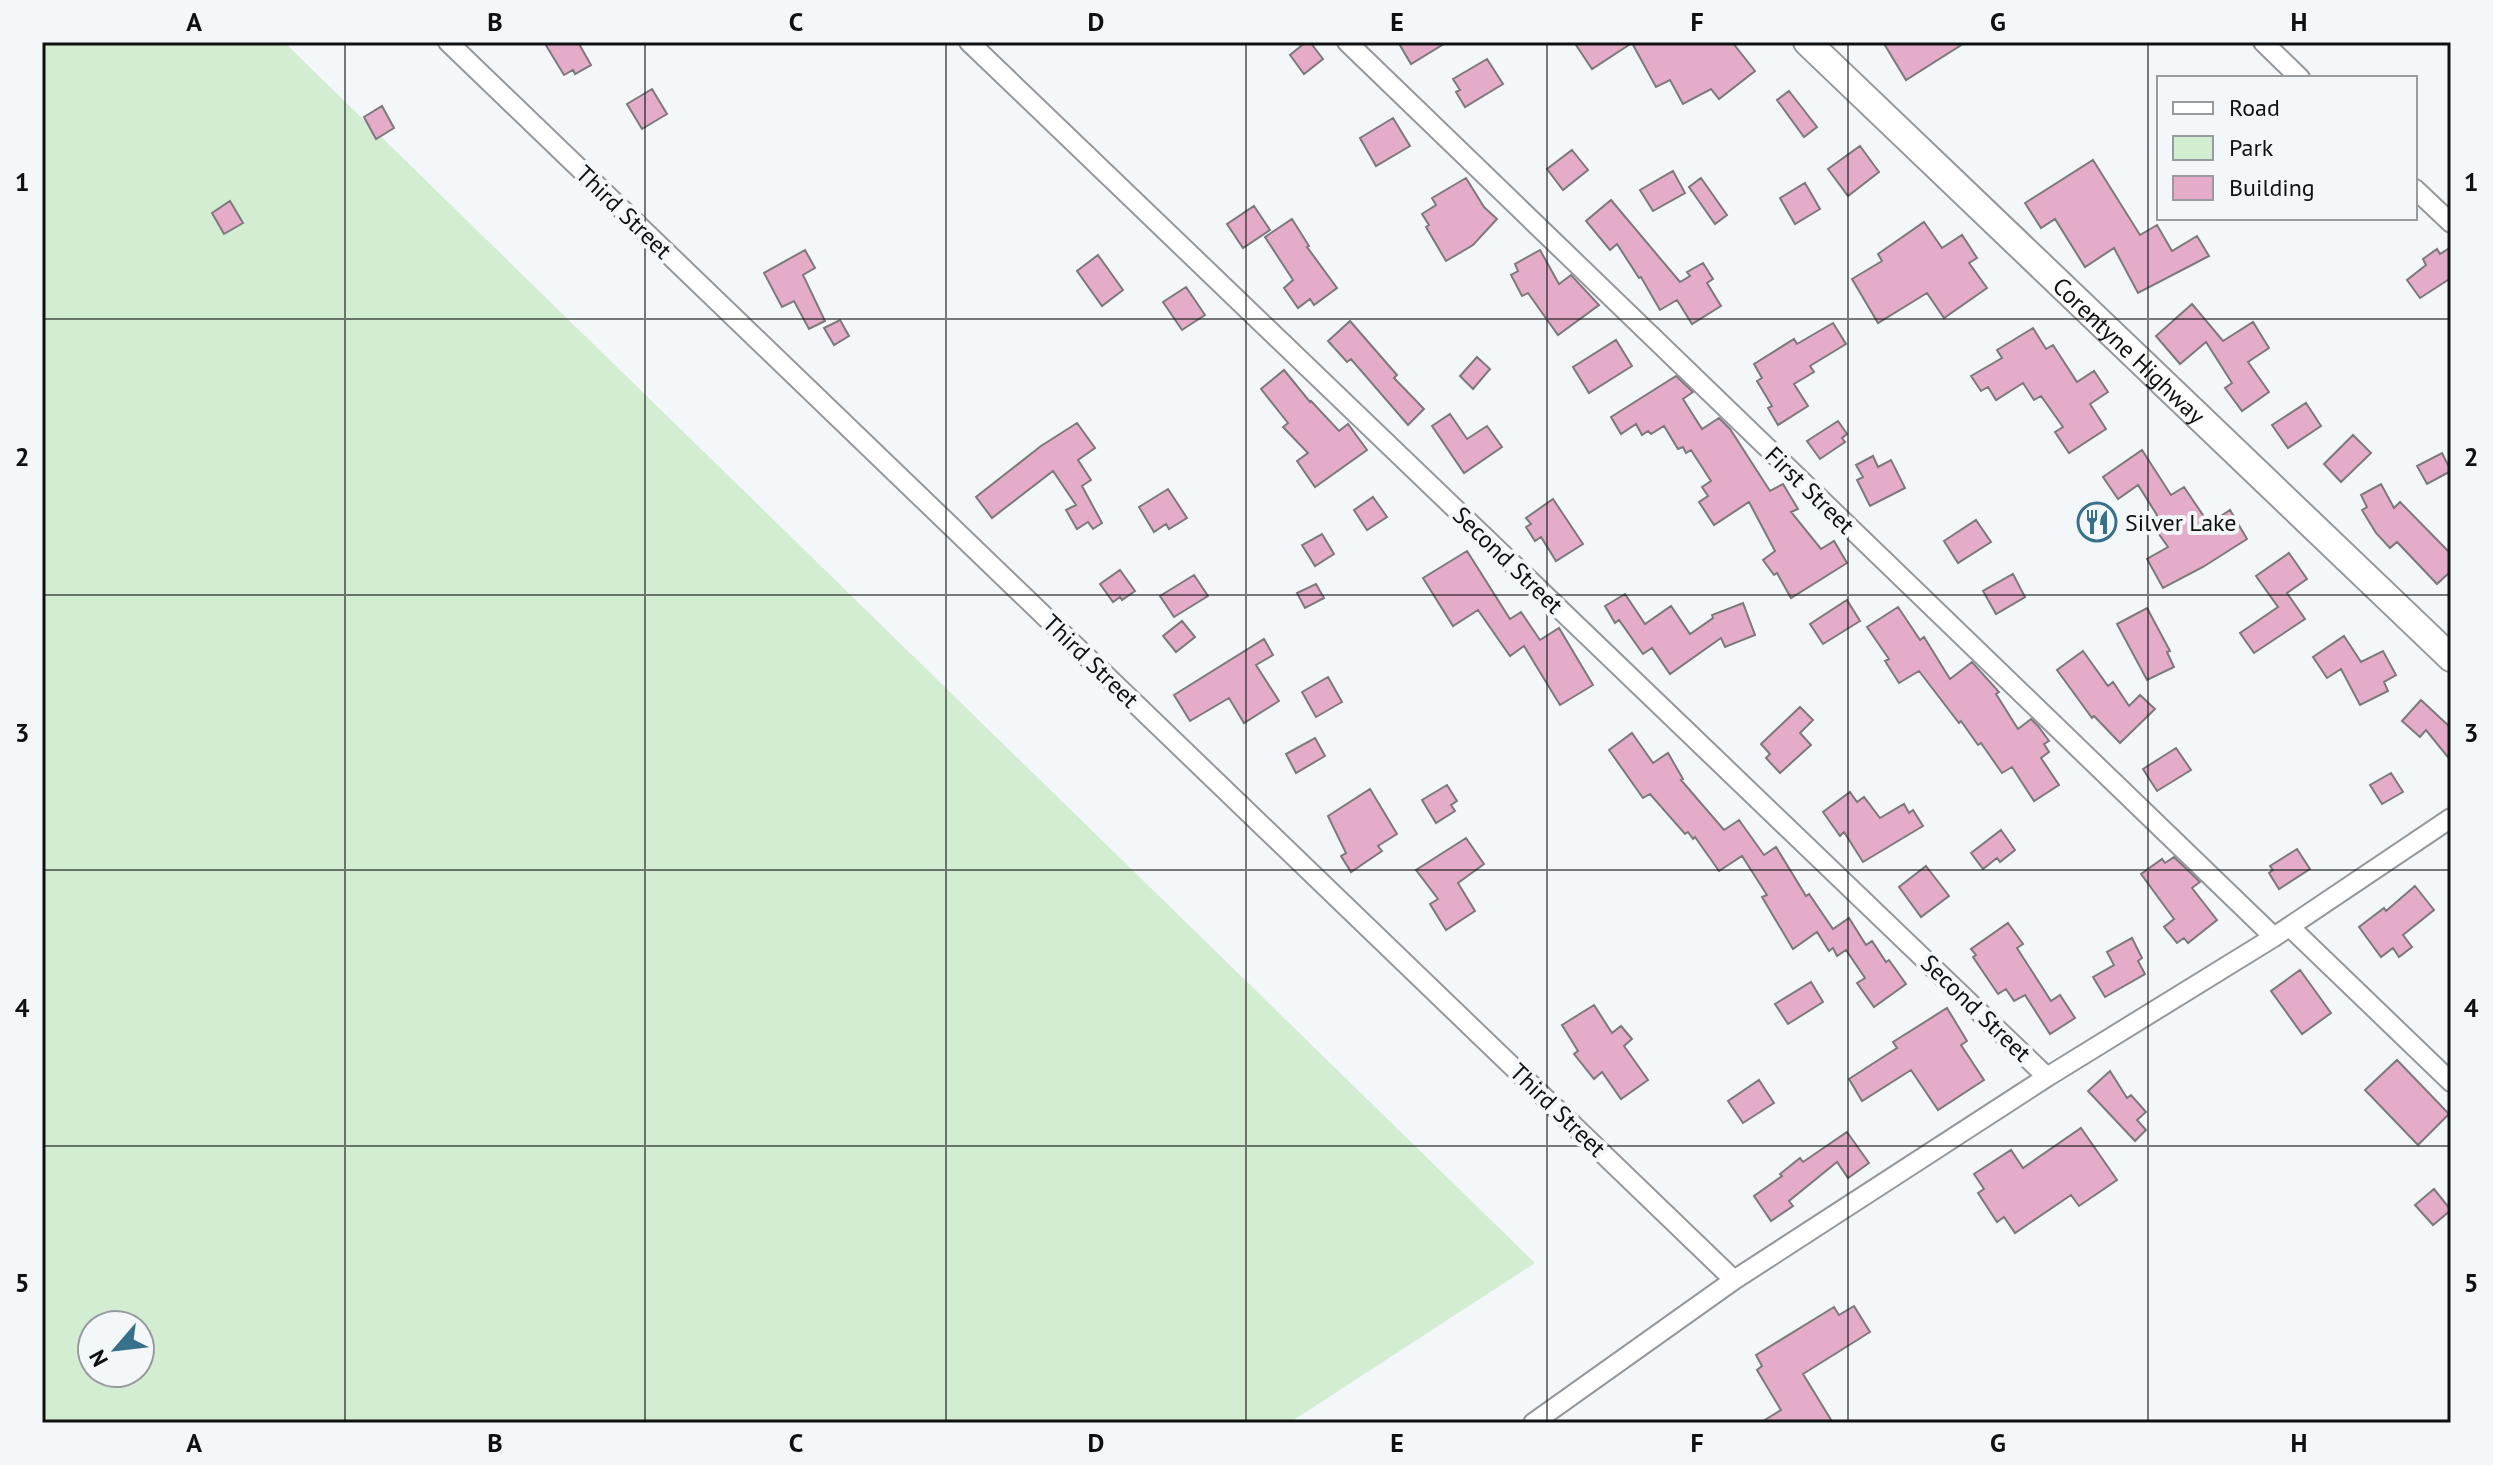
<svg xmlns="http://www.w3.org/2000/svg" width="2493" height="1465" font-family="'PT Sans',sans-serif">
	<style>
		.green { fill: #d2edd2; fill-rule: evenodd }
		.building { fill: #e4acc8; stroke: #7d797b; stroke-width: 2 }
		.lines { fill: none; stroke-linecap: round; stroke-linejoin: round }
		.street-casing { stroke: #95979b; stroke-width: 22 }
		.secondary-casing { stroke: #95979b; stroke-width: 30 }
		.street { stroke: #fff; stroke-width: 18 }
		.secondary { stroke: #fff; stroke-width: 26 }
		.grid { fill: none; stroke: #0f1011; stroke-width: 2; stroke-opacity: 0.55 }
		.labels { text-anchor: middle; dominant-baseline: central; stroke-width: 8; stroke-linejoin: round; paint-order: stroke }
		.street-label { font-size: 24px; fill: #0f1011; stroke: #f4f7fa }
		.poi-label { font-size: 24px; fill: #0f1011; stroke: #f4f7fa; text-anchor: start }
		.neatline { fill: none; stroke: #0f1011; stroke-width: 3 }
		.grid-label { font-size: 26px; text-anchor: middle; font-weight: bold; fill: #0f1011 }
	</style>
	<rect width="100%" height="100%" fill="#f4f7fa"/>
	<path class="green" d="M42 42H284L1535 1263 1289 1423H42ZM92 1325H140V1373H92Z"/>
	<path class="building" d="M544 42H578L591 65 575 74 573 70 564 75Z
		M1306 42H1310L1323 59 1304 74 1290 55Z
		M1398 42H1447L1411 64Z
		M1574 42H1732L1755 71 1719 99 1711 89 1683 104 1670 80 1656 87 1632 43 1592 69Z
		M1883 42H1966L1906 80Z
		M1487 59 1503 84 1465 107 1456 92 1460 90 1453 79Z
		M652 89 667 114 642 129 627 104Z
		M1789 91 1817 127 1804 137 1777 100Z
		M382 106 394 128 376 139 364 117Z
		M1393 118 1410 146 1376 166 1360 138Z
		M1860 146 1879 172 1848 196 1828 169Z
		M1572 150 1588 170 1563 190 1547 169Z
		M2093 160 2140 235 2157 225 2172 251 2197 236 2209 256 2138 293 2114 248 2085 267 2055 219 2041 228 2025 203Z
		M1673 171 1685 193 1653 211 1640 190Z
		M1466 178 1484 207 1497 219 1473 245 1446 261 1426 227 1429 225 1422 214 1436 205 1432 198Z
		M1701 178 1727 215 1715 224 1689 187Z
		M1805 183 1820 209 1795 224 1780 198Z
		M1611 200 1680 282 1690 276 1687 272 1703 263 1713 279 1707 283 1721 306 1692 324 1677 300 1660 310 1641 277 1639 278 1617 244 1610 250 1586 221Z
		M230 201 243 223 224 234 212 213Z
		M1254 206 1270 230 1243 248 1227 224Z
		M1292 219 1309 246 1307 247 1337 288 1314 305 1310 299 1298 308 1284 288 1293 280 1265 237Z
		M1924 222 1942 248 1962 235 1977 258 1969 263 1987 288 1944 318 1927 293 1878 323 1852 279 1882 261 1878 254Z
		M2451 247V278L2420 298 2407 280 2426 265 2423 259 2437 249 2440 254Z
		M805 250 815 268 803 275 825 321 809 329 794 301 782 307 764 273Z
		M1540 250 1559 284 1571 275 1599 305 1558 335 1528 293 1522 296 1511 275 1518 271 1515 264Z
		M1098 255 1123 290 1102 306 1077 271Z
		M1186 287 1205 315 1182 330 1163 302Z
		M2192 304 2223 341 2253 322 2269 348 2248 362 2269 392 2242 411 2225 388 2232 383 2206 342 2180 364 2156 336Z
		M840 320 849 336 834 345 824 328Z
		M1350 321 1397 375 1394 378 1424 409 1408 425 1351 359 1347 362 1328 341Z
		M1833 323 1846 344 1810 366 1814 372 1794 384 1808 406 1778 425 1768 408 1772 406 1757 381 1762 378 1754 364 1794 339 1797 344Z
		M2033 328 2046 349 2053 345 2077 382 2094 371 2108 392 2090 404 2106 429 2069 453 2055 432 2063 427 2041 396 2034 400 2023 383 1996 400 1988 387 1981 391 1971 376 2002 358 1997 350Z
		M1616 340 1632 366 1589 393 1573 367Z
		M1477 357 1490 369 1473 389 1460 376Z
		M1284 370 1310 402 1311 401 1339 431 1348 424 1367 450 1315 487 1297 461 1308 453 1283 427 1288 423 1261 389Z
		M1676 376 1693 392 1683 399 1702 429 1719 418 1730 429 1770 491 1783 484 1798 509 1791 512 1821 549 1834 541 1847 563 1791 598 1777 573 1774 575 1763 560 1775 551 1749 502 1714 525 1699 502 1708 496 1702 487 1711 481 1691 450 1686 453 1683 447 1678 449 1664 426 1651 434 1648 431 1642 435 1636 424 1621 434 1611 417Z
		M2306 403 2321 426 2288 448 2272 425Z
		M1450 414 1467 439 1487 426 1502 447 1464 473 1432 426Z
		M1838 421 1847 434 1842 438 1845 442 1820 459 1807 441Z
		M1077 423 1095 448 1078 460 1091 480 1082 486 1102 523 1093 529 1088 522 1077 529 1066 510 1076 505 1053 471 992 518 976 497 1041 446Z
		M2353 435 2371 453 2341 482 2324 464Z
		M2142 450 2171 495 2184 487 2209 524 2230 510 2247 539 2203 567 2163 588 2147 559 2168 547 2149 520 2157 515 2138 485 2118 499 2103 477Z
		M2442 453 2451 471 2427 484 2417 466Z
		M1873 456 1878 467 1891 460 1905 488 1870 506 1857 480 1863 477 1856 465Z
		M2381 484 2394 508 2400 502 2451 554V571L2437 584 2397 542 2390 548 2376 533 2362 510 2367 507 2361 495Z
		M1168 489 1187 518 1169 529 1166 524 1154 532 1139 507Z
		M1373 497 1387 517 1367 530 1354 510Z
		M1553 499 1583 544 1556 561 1541 537 1535 541 1526 527 1531 524 1526 518Z
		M1976 520 1991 542 1958 563 1944 541Z
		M1322 534 1334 554 1315 566 1302 545Z
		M1467 551 1510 619 1521 612 1540 640 1559 628 1593 685 1560 705 1524 646 1510 656 1478 610 1453 626 1423 578Z
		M2289 553 2307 579 2287 593 2305 619 2254 653 2240 633 2278 607 2256 576Z
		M1120 570 1135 591 1122 600 1120 597 1113 602 1100 584Z
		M2013 574 2025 597 1996 614 1983 591Z
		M1194 575 1208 596 1174 617 1160 596Z
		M1316 584 1324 598 1305 608 1297 593Z
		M1625 594 1645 624 1671 606 1690 634 1713 618 1712 615 1743 603 1755 635 1725 647 1721 638 1670 674 1652 648 1643 654 1619 620 1615 623 1605 606Z
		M1847 600 1860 621 1823 644 1810 624Z
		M1898 607 1920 640 1924 637 1950 679 1972 662 1999 692 1996 694 2018 729 2031 719 2038 726 2049 741 2044 744 2049 752 2041 758 2059 785 2034 801 2012 767 2002 773 1981 743 1978 745 1961 721 1959 723 1919 671 1899 683 1885 661 1889 659 1867 627Z
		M2147 608 2170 651 2167 652 2174 667 2147 680 2117 624Z
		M1182 621 1195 637 1176 652 1163 636Z
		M2344 636 2361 662 2383 651 2396 675 2384 682 2388 691 2360 705 2341 669 2327 678 2313 657Z
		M1264 639 1273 655 1256 665 1279 701 1244 723 1229 698 1190 721 1174 695Z
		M2083 651 2108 686 2113 682 2129 706 2140 695 2155 709 2120 743 2094 716 2092 718 2057 670Z
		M1328 677 1342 702 1316 717 1302 692Z
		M2421 700 2451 728V761L2426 730 2420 737 2402 721Z
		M1800 707 1813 720 1800 733 1811 745 1780 773 1766 758 1770 754 1761 744Z
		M1632 733 1653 763 1668 753 1683 779 1681 780 1724 830 1739 820 1764 855 1776 847 1806 896 1809 894 1833 929 1849 918 1866 945 1872 941 1886 962 1889 960 1906 984 1874 1007 1857 983 1865 978 1846 950 1837 956 1833 948 1829 951 1817 932 1793 949 1762 897 1767 895 1742 856 1719 871 1695 837 1693 839 1688 832 1685 834 1650 794 1643 798 1609 750Z
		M1315 738 1325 756 1296 773 1286 754Z
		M2176 748 2191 770 2157 791 2143 769Z
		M2391 773 2403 792 2382 804 2370 785Z
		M1447 785 1457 801 1451 805 1455 811 1436 823 1422 800Z
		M1370 789 1397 834 1378 846 1382 851 1351 872 1341 856 1346 853 1328 816Z
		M1850 792 1857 802 1864 797 1880 818 1904 804 1909 813 1913 810 1923 826 1863 862 1844 832 1840 836 1823 812Z
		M2001 830 2015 850 2000 862 1997 858 1983 869 1971 853Z
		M1466 838 1484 864 1458 883 1475 911 1446 930 1430 904 1438 899 1416 870Z
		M2297 849 2310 869 2279 889 2269 873 2273 870 2270 866Z
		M2174 857 2200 882 2192 888 2217 920 2188 943 2184 938 2177 943 2164 927 2174 919 2141 874 2162 859 2165 863Z
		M1926 866 1949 896 1921 917 1899 887Z
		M2415 886 2434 910 2403 935 2412 947 2399 957 2393 948 2381 957 2359 927 2384 908 2386 911Z
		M2008 923 2023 944 2017 948 2051 1001 2060 995 2075 1018 2050 1034 2025 995 2014 1001 2006 989 1998 994 1973 957 1976 955 1971 949Z
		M2132 938 2142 958 2138 961 2145 974 2105 997 2093 977 2114 965 2107 952Z
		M2300 970 2331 1013 2302 1034 2271 991Z
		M1811 982 1823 1002 1788 1024 1775 1004Z
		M1594 1005 1612 1033 1621 1026 1632 1039 1624 1046 1648 1080 1621 1099 1602 1072 1594 1079 1574 1054 1578 1051 1562 1025Z
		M1947 1008 1967 1041 1961 1045 1984 1080 1938 1110 1911 1070 1862 1101 1849 1079 1897 1048 1893 1042Z
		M2397 1060 2449 1114 2418 1145 2365 1090Z
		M2110 1071 2127 1098 2131 1095 2146 1112 2137 1120 2146 1130 2135 1141 2088 1091Z
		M1759 1080 1774 1103 1743 1123 1728 1101Z
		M2081 1128 2117 1180 2079 1206 2071 1195 2015 1233 2004 1217 1997 1222 1978 1193 1984 1189 1974 1174 2011 1150 2023 1168Z
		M1847 1132 1869 1163 1848 1178 1837 1162 1789 1201 1793 1206 1771 1221 1754 1196 1782 1176 1780 1174 1800 1158 1803 1162Z
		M2434 1189 2451 1210 2433 1225 2415 1205Z
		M1854 1306 1870 1332 1803 1374 1833 1423H1760L1781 1410 1757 1370 1762 1366 1756 1355 1834 1307 1839 1315Z"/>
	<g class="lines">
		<g class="street-casing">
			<path id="street" d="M448 42 1734 1280
				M969 42 2047 1077
				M1347 42 2274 937
				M2263 42 2300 78
				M2415 189 2451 223
				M2290 927 2451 1082
				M1533 1423 1734 1280 2047 1077 2274 937 2451 818"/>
		</g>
		<g class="secondary-casing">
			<g id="secondary">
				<path id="s1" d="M1807 42 2451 658"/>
			</g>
		</g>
		<use href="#street" class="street"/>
		<use href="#secondary" class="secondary"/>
	</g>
	<path class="grid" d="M345 42V1423M645 42V1423M946 42V1423M1246 42V1423M1547 42V1423M1848 42V1423M2148 42V1423M42 319H2451M42 595H2451M42 870H2451M42 1146H2451"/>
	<defs>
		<g id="restaurant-ring" transform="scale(2)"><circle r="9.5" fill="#f4f7fa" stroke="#37708a" stroke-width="1.5"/><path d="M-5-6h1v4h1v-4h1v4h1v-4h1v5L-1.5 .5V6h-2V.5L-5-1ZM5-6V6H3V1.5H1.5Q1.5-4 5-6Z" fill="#37708a"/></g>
	</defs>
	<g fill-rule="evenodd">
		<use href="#restaurant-ring" x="2097" y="522"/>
	</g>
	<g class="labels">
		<g class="street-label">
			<text transform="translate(624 212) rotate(44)">Third Street</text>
			<text stroke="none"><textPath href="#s1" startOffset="446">Corentyne Highway</textPath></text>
			<text transform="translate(1810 490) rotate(44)">First Street</text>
			<text transform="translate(1508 560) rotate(44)">Second Street</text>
			<text transform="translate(1091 661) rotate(44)">Third Street</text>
			<text transform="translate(1976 1008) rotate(44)">Second Street</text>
			<text transform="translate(1558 1110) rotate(44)">Third Street</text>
		</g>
		<g class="poi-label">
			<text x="2125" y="522">Silver Lake</text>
		</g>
	</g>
	<rect width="2493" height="1465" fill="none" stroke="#f4f7fa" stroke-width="88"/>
	<rect x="2157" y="76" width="260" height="144" fill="#f4f7fa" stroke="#989b9d" stroke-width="2"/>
	<rect x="2173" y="102" width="40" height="12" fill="#ffffff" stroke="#989b9d" stroke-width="2"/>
	<text x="2229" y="116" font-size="24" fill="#0f1011">Road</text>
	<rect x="2173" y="136" width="40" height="24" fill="#d2edd2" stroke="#989b9d" stroke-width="2"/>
	<text x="2229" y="156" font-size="24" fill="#0f1011">Park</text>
	<rect x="2173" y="176" width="40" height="24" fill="#e4acc8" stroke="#989b9d" stroke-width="2"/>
	<text x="2229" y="196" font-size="24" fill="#0f1011">Building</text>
	<g transform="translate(116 1349) rotate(242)"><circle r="38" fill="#f4f7fa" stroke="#989b9d" stroke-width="2"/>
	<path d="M0-6L14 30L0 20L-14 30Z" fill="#37708a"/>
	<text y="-12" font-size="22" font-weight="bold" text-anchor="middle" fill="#0f1011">N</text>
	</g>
	<rect x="44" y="44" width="2405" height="1377" class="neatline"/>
	<g class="grid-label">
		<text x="194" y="31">A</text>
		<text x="495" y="31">B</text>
		<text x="796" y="31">C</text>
		<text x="1096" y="31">D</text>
		<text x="1397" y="31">E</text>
		<text x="1697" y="31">F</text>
		<text x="1998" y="31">G</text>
		<text x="2299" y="31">H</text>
		<text x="22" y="191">1</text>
		<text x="2471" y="191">1</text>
		<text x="22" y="466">2</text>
		<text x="2471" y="466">2</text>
		<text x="22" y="742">3</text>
		<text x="2471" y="742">3</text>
		<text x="22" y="1017">4</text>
		<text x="2471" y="1017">4</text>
		<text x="22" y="1292">5</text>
		<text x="2471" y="1292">5</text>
		<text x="194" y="1452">A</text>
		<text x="495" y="1452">B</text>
		<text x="796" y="1452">C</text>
		<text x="1096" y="1452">D</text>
		<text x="1397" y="1452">E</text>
		<text x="1697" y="1452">F</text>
		<text x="1998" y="1452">G</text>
		<text x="2299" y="1452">H</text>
	</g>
</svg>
